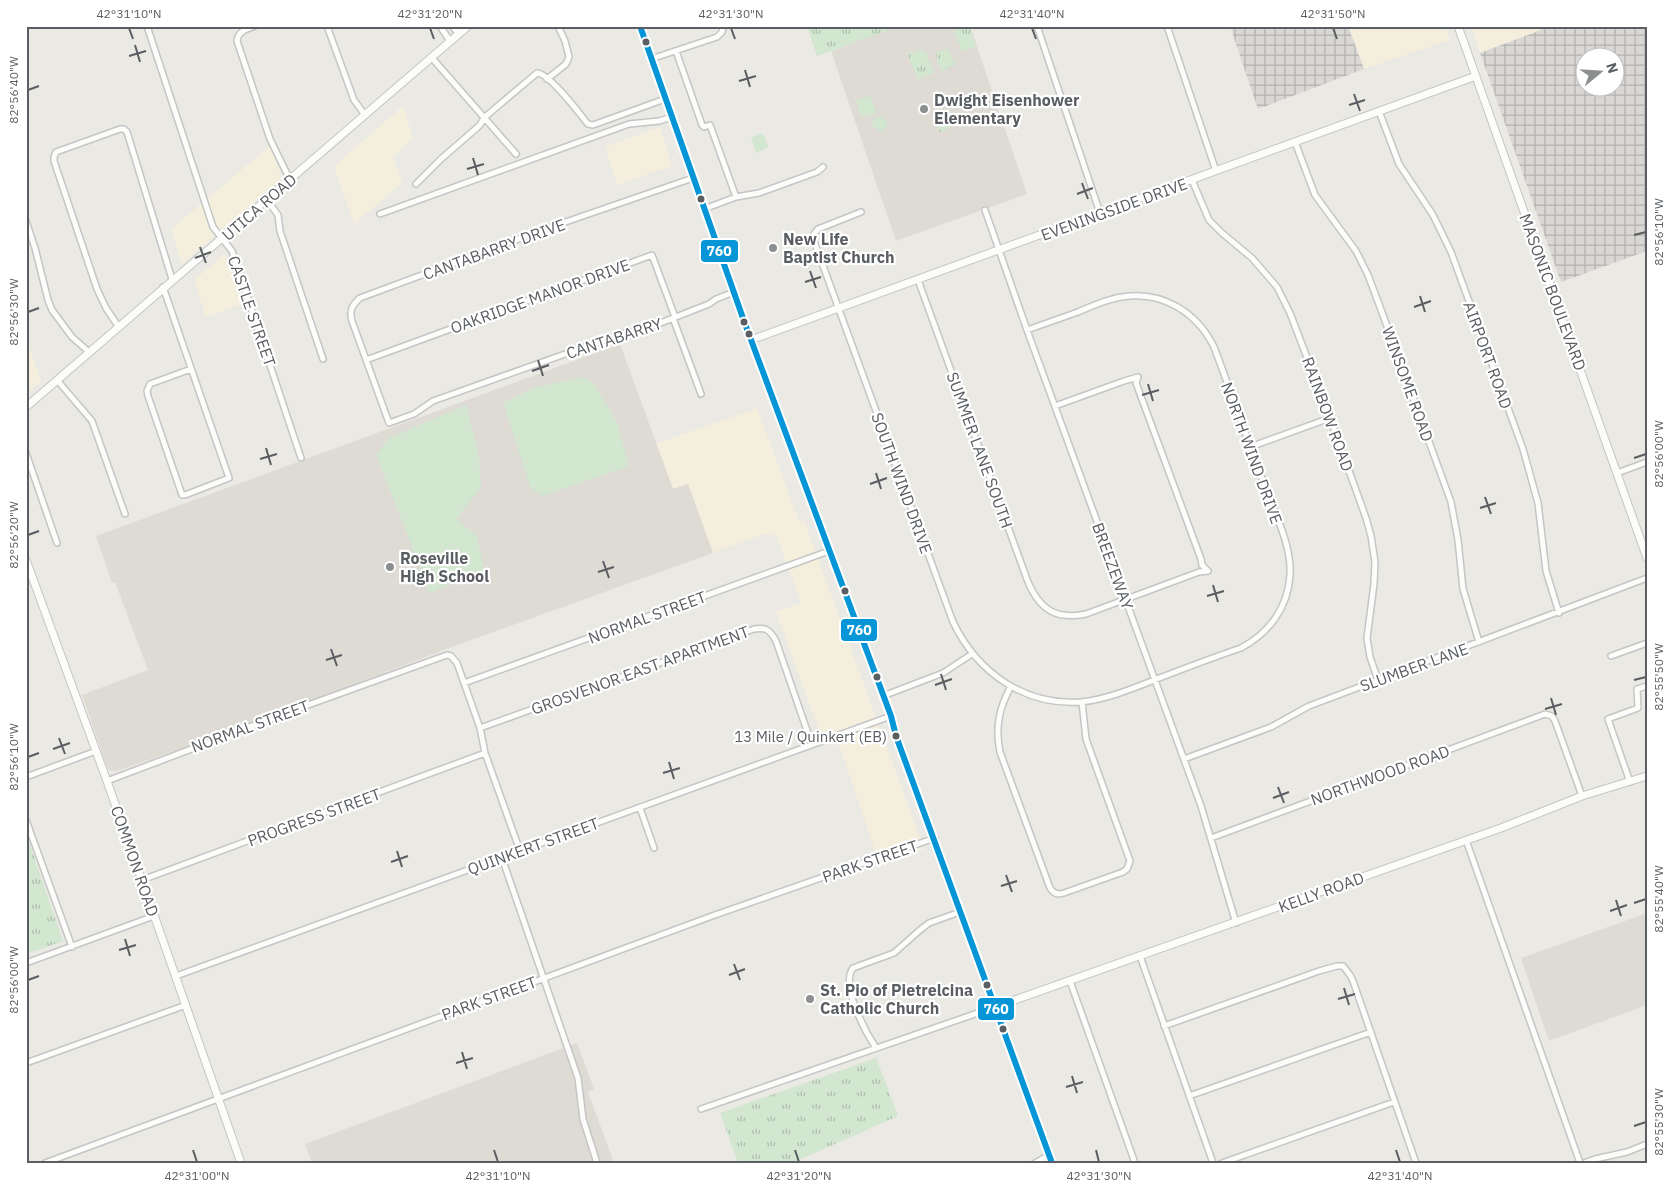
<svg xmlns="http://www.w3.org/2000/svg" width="1673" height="1189" font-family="'IBM Plex Sans',sans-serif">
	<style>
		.commercial { fill: #f4eedd }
		.industrial { fill: url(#industrial-grid); fill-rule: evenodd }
		.education { fill: #dddbd4 }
		.grass { fill: url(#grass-tufts) }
		.garden { fill: #d2e6d0 }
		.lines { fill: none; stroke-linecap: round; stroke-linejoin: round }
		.street-casing { stroke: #c5c5c5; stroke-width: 8 }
		.secondary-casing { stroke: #c5c5c5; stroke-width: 9 }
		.street { stroke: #fcfcfb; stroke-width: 5 }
		.secondary { stroke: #fcfcfb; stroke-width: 7 }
		.bus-1-casing { stroke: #fff; stroke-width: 10 }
		.bus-1 { stroke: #0696d7; stroke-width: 6 }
		.ticks { fill: none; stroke: #5a5e62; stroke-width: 2 }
		.bus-dot { fill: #5a5e62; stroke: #fff; stroke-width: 2 }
		.poi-dot { fill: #8c8f90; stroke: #fff; stroke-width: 2 }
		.labels { text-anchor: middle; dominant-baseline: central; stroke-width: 4.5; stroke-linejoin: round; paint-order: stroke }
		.bus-label { font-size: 15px; fill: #5a5e62; stroke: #fff; text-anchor: end }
		.poi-label { font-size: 16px; font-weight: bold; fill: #5a5e62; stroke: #fff; text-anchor: start }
		.street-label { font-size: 16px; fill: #5a5e62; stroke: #fff }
		.line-badge { stroke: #fff; stroke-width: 2 }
		.badge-label { font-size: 14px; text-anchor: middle; font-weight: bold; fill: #fff }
		.neatline { fill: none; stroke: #5a5e62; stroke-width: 2 }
		.ticks-label { font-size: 12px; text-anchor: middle; fill: #5a5e62 }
	</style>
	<defs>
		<pattern id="industrial-grid" width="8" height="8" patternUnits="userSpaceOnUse" patternTransform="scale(1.25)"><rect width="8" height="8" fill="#dad8d4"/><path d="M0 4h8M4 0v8" fill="none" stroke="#b4b2af"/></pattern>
		<pattern id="grass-tufts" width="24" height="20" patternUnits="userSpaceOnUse" patternTransform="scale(1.25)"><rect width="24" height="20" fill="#d2e6d0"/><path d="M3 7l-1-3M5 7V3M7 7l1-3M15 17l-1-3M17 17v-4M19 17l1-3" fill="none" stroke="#adbeac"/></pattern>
	</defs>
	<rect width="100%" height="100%" fill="#eae9e4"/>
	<path class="commercial" d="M1348 26H1445L1450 40 1364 69Z
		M1471 26H1540L1541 30 1480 53Z
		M403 106 413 138 393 157 402 183 354 224 334 166Z
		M660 127 672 166 617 185 605 147Z
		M270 146 282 178 182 264 171 229Z
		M225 254 242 304 206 317 194 280Z
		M28 343 41 381 26 394V344Z
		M757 408 799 521 805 523 924 849 880 866 839 744 820 733 776 612 801 603 776 534 768 536 767 533 713 553 688 484 673 489 655 444Z"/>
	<path class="industrial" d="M1230 26H1348L1364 69 1258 109Z
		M1540 26H1647V251L1561 282 1480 53 1541 30ZM1586 58H1616V88H1586Z"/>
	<path class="education" d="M899 26H970L1027 194 896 241 831 51Z
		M620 344 673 489 688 484 713 553 449 648 216 737 194 744 117 771H111L107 767 82 695 148 670 115 582 112 583 96 536Z
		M1647 913V1005L1549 1041 1521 958Z
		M577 1043 594 1089 588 1092 614 1163H312L305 1144Z"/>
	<path class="grass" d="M807 26H899L817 56Z
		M957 26H969L976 47 962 51 953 28Z
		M948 49 955 65 941 71 937 60 936 52Z
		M921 50 925 51 934 73 917 79 909 57V54Z
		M944 114 950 128 939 132 936 124 942 122 940 115Z
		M879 116 888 122 885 128 881 131 871 126 874 120Z
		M761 133 765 137 768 147 756 153 751 138Z
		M26 834 63 941 26 954Z
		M876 1058 898 1116 792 1163H738L720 1113Z"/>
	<path class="garden" d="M870 96 876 113 861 117 856 100Z
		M583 377 594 383 617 423 629 466 543 496 531 489 503 403 533 388Z
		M466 405 479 456 481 487 456 519 477 536 484 572 429 593 405 528 376 455 389 438Z"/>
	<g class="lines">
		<g class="street-casing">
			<path id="street" d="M147 26 213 227 232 251 301 458
				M255 26C247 29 238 31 237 41L270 139 290 180
				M327 26 354 100 365 115
				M440 26 450 41
				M452 26 459 34
				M1037 26 1100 213
				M1167 26 1216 171
				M676 51 702 125 704 127 710 125 736 197
				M432 58 516 154
				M651 59 717 37 722 32 723 26
				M547 79 566 64 569 57 565 41 558 26
				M1379 111 1399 164 1433 215 1451 252 1523 449 1538 503 1546 571 1559 613
				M1295 142 1315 195 1356 251 1368 275 1380 307 1451 502 1458 540 1463 589 1479 642
				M693 178 551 227 360 298C352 305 349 311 352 321L389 423 414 414 433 401 624 333 640 331 709 304 716 299 734 292
				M1192 180 1209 220 1222 233 1252 258 1277 287 1290 313 1330 418 1366 518 1371 536 1375 562 1374 584 1367 638 1370 657 1378 680
				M416 184 441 159 479 126 485 117 537 73C549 73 579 113 588 124L593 125 665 99
				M267 200 278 215 280 231 323 359
				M704 209 736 197 759 193 817 172 823 167
				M985 210 1027 330 1201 806 1236 923
				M861 212 818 229 814 234V241L953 622C977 672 1024 706 1081 702 1109 699 1136 687 1162 677 1188 667 1214 657 1241 648 1269 633 1288 608 1290 575 1292 546 1274 511 1264 484 1247 438 1231 392 1214 347 1197 312 1161 290 1122 297 1107 299 1092 306 1078 312 1061 318 1044 324 1027 330
				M380 214 629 124 659 121 672 117
				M26 221 35 248 48 300 52 310 72 337 89 352
				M918 280 1028 582C1040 610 1056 620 1086 614L1199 572 1208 571
				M163 287 229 478 185 495H182L148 396 147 391 150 384 191 369
				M673 318 701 394
				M118 326 106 308 97 289 54 161V157L56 152 120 129H124L127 132 172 279
				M366 360 652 255 675 317
				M57 380 92 421 125 514
				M1055 406 1124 381 1138 377 1136 383 1201 559 1202 565 1208 571
				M1250 447 1330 418
				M26 453 57 543
				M1617 473 1647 462
				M1611 656 1647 643
				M464 683 829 551
				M1011 686C999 708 995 728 1000 752L1050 888C1053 893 1058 895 1064 893L1123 872 1127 869 1130 861 1086 739 1082 702
				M883 696 943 673 972 654
				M480 728 754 629C766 627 770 630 776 641L812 745
				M1184 759 1271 727 1309 706 1325 700 1647 578
				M26 777 96 751
				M107 781 297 709 447 655 451 656 457 663 480 728 485 753 520 851
				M1630 782 1608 719 1638 708 1637 689 1647 686
				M640 808 654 848
				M26 820 72 947
				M1211 838 1545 714 1552 716 1555 721 1582 796
				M1466 840 1580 1163
				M502 858 578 1078 583 1119 597 1163
				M142 880 485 753
				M1140 956 1213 1163
				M26 963 154 916
				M176 976 891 716
				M1070 981 1135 1163
				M1164 1026 1319 971 1337 966H1343L1350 975 1353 981 1416 1163
				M876 1048C866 1033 840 985 853 968L894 953 920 930 929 923 960 912
				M26 1063 186 1005
				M1189 1096 1371 1032
				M701 1109 995 1007
				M45 1163 712 916 935 838
				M1035 1163 1050 1155
				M1222 1163 1394 1102
				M1584 1163 1595 1159 1627 1152 1647 1144"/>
		</g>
		<g class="secondary-casing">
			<path id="secondary" d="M640 26 744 321 891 716 896 736 1052 1163
				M1458 26 1647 558
				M751 340 1476 76
				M26 407 468 26
				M26 560 107 781 241 1163
				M995 1007 1501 828 1582 796 1647 776"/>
		</g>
		<use href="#street" class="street"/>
		<use href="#secondary" class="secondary"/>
		<g class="bus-1-casing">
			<path id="bus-1" d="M640 26 744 321 891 716 896 736 1052 1163"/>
		</g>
		<use href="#bus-1" class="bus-1"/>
	</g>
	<path class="ticks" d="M129 28 133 39M430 28 434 39M731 28 735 39M1032 28 1036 39M1333 28 1337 39M135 45 140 62M129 56 146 51M745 70 750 87M739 81 756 76M28 90 39 86M1354 94 1360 111M1349 105 1365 100M473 158 478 175M467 169 484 164M1082 183 1088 199M1077 194 1093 188M1634 235 1646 232M200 247 206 263M195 258 211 252M810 271 816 288M805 282 821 277M1420 296 1425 312M1414 307 1431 301M28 312 39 308M538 360 543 376M532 371 549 365M1148 384 1153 401M1142 395 1159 390M266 448 271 465M1634 458 1646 454M260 459 277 454M876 473 881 489M870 484 887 478M1485 497 1491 514M1480 508 1496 503M28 535 39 531M603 561 609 578M598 572 614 567M1213 585 1218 602M1207 596 1224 591M331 649 337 666M326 660 342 655M941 674 946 690M1634 680 1646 677M935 685 952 679M1551 698 1556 715M1545 709 1562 704M59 738 65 754M53 749 70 743M28 757 39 753M669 762 674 779M663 773 680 768M1278 787 1284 803M1273 798 1289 792M397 851 402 867M391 862 408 856M1006 875 1012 892M1001 886 1017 881M1616 900 1621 916M1634 903 1646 899M1610 911 1627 905M125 939 130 956M119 950 136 945M734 964 740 980M729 975 745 969M28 980 39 976M1344 988 1349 1005M1338 999 1355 994M462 1052 467 1069M456 1063 473 1058M1072 1076 1077 1093M1066 1087 1083 1082M1634 1126 1646 1122M193 1150 197 1162M494 1150 498 1162M795 1150 799 1162M1096 1150 1099 1162M1396 1150 1400 1162"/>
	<g class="bus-dot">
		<circle cx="646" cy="42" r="4.5"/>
		<circle cx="701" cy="199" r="4.5"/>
		<circle cx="744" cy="322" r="4.5"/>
		<circle cx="749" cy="334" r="4.5"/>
		<circle cx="845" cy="591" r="4.5"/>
		<circle cx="877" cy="677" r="4.5"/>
		<circle cx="896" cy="736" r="4.5"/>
		<circle cx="987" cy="985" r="4.5"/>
		<circle cx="1003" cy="1029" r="4.5"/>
	</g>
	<g class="poi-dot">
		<circle cx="924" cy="109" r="5"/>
		<circle cx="773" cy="248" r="5"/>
		<circle cx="390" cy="567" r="5"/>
		<circle cx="810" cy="999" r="5"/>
	</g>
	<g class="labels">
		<g class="bus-label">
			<text x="887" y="736">13 Mile / Quinkert (EB)</text>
		</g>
		<g class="poi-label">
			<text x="934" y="100">Dwight Eisenhower<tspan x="934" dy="18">Elementary</tspan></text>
			<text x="783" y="239">New Life<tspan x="783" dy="18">Baptist Church</tspan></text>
			<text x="400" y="558">Roseville<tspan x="400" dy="18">High School</tspan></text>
			<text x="820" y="990">St. Pio of Pietrelcina<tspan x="820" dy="18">Catholic Church</tspan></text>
		</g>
		<g class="street-label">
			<text transform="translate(259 207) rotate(-41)">UTICA ROAD</text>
			<text transform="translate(1114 209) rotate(-20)">EVENINGSIDE DRIVE</text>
			<text transform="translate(494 249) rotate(-20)">CANTABARRY DRIVE</text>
			<text transform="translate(1553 292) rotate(70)">MASONIC BOULEVARD</text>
			<text transform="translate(540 296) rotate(-20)">OAKRIDGE MANOR DRIVE</text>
			<text transform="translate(252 311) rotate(71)">CASTLE STREET</text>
			<text transform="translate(614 338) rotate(-18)">CANTABARRY</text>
			<text transform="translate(1488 355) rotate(70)">AIRPORT ROAD</text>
			<text transform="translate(1408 384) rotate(70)">WINSOME ROAD</text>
			<text transform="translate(1328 414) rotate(70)">RAINBOW ROAD</text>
			<text transform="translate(980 450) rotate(70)">SUMMER LANE SOUTH</text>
			<text transform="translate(1252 453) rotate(70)">NORTH WIND DRIVE</text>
			<text transform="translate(902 483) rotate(70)">SOUTH WIND DRIVE</text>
			<text transform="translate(1113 566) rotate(70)">BREEZEWAY</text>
			<text transform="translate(647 617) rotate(-20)">NORMAL STREET</text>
			<text transform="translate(1414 667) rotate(-20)">SLUMBER LANE</text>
			<text transform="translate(640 670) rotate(-20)">GROSVENOR EAST APARTMENT</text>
			<text transform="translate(250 726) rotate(-20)">NORMAL STREET</text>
			<text transform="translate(1380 775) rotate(-20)">NORTHWOOD ROAD</text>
			<text transform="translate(314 817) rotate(-20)">PROGRESS STREET</text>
			<text transform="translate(533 846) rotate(-20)">QUINKERT STREET</text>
			<text transform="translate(135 861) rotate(71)">COMMON ROAD</text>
			<text transform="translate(870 861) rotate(-19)">PARK STREET</text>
			<text transform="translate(1321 892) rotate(-20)">KELLY ROAD</text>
			<text transform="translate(489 998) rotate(-20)">PARK STREET</text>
		</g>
	</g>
	<g class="line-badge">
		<rect x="700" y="239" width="39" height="24" rx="5" fill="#0696d7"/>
		<rect x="840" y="618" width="38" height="24" rx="5" fill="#0696d7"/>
		<rect x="977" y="997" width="38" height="24" rx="5" fill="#0696d7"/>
	</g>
	<g class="badge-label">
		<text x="719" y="256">760</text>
		<text x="859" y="635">760</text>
		<text x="996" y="1014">760</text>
	</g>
	<rect width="1673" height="1189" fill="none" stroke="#ffffff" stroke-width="55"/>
	<g transform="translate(1600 72) rotate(72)"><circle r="24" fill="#ffffff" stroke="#bdbfc0"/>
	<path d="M0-4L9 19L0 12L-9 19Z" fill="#8c8f90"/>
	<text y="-8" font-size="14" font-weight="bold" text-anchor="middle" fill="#5a5e62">N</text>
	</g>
	<rect x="28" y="28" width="1618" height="1134" class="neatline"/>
	<g class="ticks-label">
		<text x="129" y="18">42°31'10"N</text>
		<text x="430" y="18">42°31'20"N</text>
		<text x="731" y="18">42°31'30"N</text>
		<text x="1032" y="18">42°31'40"N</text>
		<text x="1333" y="18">42°31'50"N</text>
		<text transform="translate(14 90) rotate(-90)" y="4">82°56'40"W</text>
		<text transform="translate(1659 232) rotate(-90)" y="4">82°56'10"W</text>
		<text transform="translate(14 312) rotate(-90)" y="4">82°56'30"W</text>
		<text transform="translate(1659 454) rotate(-90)" y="4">82°56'00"W</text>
		<text transform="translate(14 535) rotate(-90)" y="4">82°56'20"W</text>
		<text transform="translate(1659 677) rotate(-90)" y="4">82°55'50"W</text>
		<text transform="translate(14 757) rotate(-90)" y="4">82°56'10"W</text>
		<text transform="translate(1659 899) rotate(-90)" y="4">82°55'40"W</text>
		<text transform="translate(14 980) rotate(-90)" y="4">82°56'00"W</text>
		<text transform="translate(1659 1122) rotate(-90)" y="4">82°55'30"W</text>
		<text x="197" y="1180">42°31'00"N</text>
		<text x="498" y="1180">42°31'10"N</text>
		<text x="799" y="1180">42°31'20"N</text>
		<text x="1099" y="1180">42°31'30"N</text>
		<text x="1400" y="1180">42°31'40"N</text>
	</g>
</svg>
